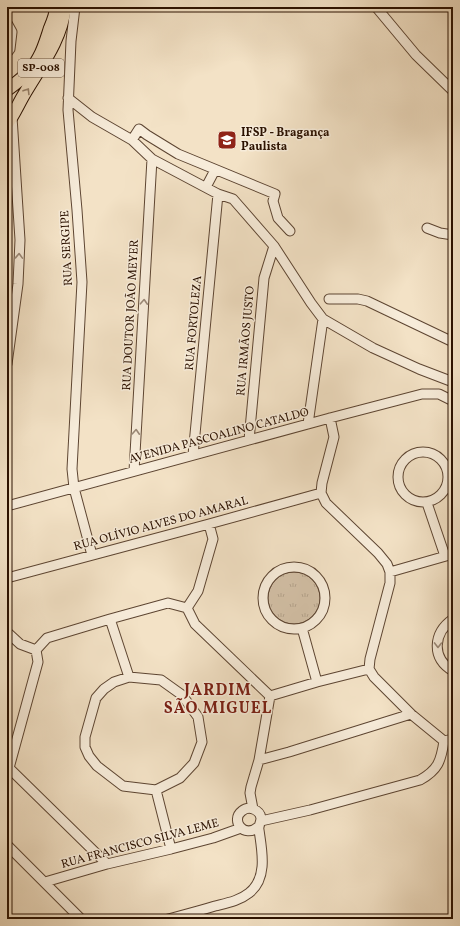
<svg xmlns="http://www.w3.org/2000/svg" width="460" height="926" font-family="Vollkorn,serif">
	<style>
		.park { fill: url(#park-tufts); stroke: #7e6852 }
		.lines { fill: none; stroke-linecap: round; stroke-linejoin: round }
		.minor-casing { stroke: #5d4532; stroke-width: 11 }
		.major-casing { stroke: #2b1100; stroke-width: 14 }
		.minor { stroke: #f7ecda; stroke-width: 9 }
		.major { stroke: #f3e2c6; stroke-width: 12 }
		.oneway { stroke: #99846d }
		.oneway2 { stroke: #9b8978 }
		.labels { text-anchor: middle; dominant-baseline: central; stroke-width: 3; stroke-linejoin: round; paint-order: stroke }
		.shield { fill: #f7ecda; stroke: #685341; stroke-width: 1 }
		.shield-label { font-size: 11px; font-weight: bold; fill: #2b1100 }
		.poi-label { font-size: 12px; font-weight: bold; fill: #2b1100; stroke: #f7ecda; text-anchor: start }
		.street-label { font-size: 12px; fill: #2b1100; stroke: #f7ecda }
		.district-label { font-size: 16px; font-weight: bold; letter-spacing: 1px; fill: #7a1f14; stroke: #f7ecda }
	</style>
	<defs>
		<pattern id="park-tufts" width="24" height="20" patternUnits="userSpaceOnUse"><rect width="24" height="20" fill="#d1bea4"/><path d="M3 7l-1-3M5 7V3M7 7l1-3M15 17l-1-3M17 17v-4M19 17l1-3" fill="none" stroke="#b4a28b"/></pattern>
	</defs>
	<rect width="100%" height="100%" fill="#f3e2c6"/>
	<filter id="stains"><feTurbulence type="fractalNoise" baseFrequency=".005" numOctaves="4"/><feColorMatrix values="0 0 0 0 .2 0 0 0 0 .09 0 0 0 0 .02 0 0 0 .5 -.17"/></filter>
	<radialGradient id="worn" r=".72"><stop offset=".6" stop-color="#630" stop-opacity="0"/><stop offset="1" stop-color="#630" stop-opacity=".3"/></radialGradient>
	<path class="park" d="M268 598a26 26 0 1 1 52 0a26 26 0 1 1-52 0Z"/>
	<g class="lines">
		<g class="minor-casing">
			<path id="minor" d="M75 7 71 41 68 110 77 210 82 282 72 469 74 488 92 555
				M376 7 416 55 453 91
				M7 23 12 32 10 49 7 53
				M68 98 92 117 132 140 152 159 218 194 233 199 274 246 311 303 323 319 373 348 419 369 453 382
				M132 140 139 129 147 135 178 154 275 194 273 201 278 218 290 231
				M206 187 215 170
				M427 228 440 233 453 235
				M329 299H358L367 301 453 342
				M7 364 18 284 20 240 12 117
				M330 418 334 437 322 483 321 493 326 503 378 553 387 564 390 572V583L370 659 369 669 374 677 411 714 444 741
				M308 424 323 319
				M249 440 264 278 274 246
				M398 477a25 25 0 1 1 50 0a25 25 0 1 1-50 0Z
				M193 455 218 194
				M134 471 152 159
				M427 503 445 556
				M7 506 330 418 422 394H439L453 401
				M263 598a31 31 0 1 1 62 0a31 31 0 1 1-62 0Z
				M390 572 453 554
				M7 578 209 524 321 493
				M187 608 195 624 270 696
				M187 608 198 591 213 539 209 524
				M110 619 129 677
				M453 619C433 633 431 658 453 671
				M302 628 317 682
				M7 632 20 644 36 650
				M36 650 38 662 9 768 107 864
				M36 650 47 638 110 619 168 603 187 608
				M129 677 161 680 182 695 198 717 202 742 194 763 180 778 156 790 123 786 97 766 89 756 85 747V737L96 698 104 689 114 682Z
				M270 696 317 682 369 669
				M259 760 289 752 411 714
				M156 790 171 849
				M253 809 250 793 251 787 259 760 270 696
				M261 821 310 810 420 780C438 770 441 761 444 741L453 739
				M7 845 81 919
				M45 882 107 864 171 849 213 838 241 828
				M168 919C183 915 199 911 215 906 227 903 239 901 249 893 268 878 262 851 259 830 258 826 261 823 261 818 260 810 249 805 242 811 230 820 244 839 258 827"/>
		</g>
		<g class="major-casing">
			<path id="major" d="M7 90C19 81 32 71 39 57 44 48 47 37 50 28 53 21 56 14 56 7
				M7 124C13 116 17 107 22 98 39 68 61 42 65 7"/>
		</g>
		<use href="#minor" class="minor"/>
		<use href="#major" class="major"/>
	</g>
	<defs><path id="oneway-chevron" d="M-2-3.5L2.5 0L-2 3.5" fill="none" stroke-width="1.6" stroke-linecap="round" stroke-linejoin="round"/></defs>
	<use class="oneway" href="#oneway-chevron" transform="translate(27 91) rotate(-58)"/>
	<g class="oneway2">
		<use href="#oneway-chevron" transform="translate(19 256) rotate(-88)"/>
		<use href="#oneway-chevron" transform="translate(144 302) rotate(-87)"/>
		<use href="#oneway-chevron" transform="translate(136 432) rotate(-87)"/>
		<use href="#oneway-chevron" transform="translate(438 645) rotate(91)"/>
	</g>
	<defs>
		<g id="university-square" transform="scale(1)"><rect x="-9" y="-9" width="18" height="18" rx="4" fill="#8f2418" stroke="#f7ecda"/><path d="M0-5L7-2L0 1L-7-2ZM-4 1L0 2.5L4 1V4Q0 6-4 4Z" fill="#fff"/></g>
	</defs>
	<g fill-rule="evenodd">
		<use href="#university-square" x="227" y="140"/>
	</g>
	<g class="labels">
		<rect class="shield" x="18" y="59" width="46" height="18" rx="3"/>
		<g class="shield-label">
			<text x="41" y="68">SP-008</text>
		</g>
		<g class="poi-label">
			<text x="241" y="133">IFSP - Bragança<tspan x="241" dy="14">Paulista</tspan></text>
		</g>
		<g class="street-label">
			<text transform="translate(67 248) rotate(-93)">RUA SERGIPE</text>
			<text transform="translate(131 315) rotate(-87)">RUA DOUTOR JOÃO MEYER</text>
			<text transform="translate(194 323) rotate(-85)">RUA FORTOLEZA</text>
			<text transform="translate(246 341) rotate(-85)">RUA IRMÃOS JUSTO</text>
			<text transform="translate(219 436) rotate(-15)">AVENIDA PASCOALINO CATALDO</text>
			<text transform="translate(161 524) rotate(-15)">RUA OLÍVIO ALVES DO AMARAL</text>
			<text transform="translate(140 844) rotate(-15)">RUA FRANCISCO SILVA LEME</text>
		</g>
		<g class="district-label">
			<text x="218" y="691">JARDIM<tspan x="218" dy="18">SÃO MIGUEL</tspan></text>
		</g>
	</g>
	<rect width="460" height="926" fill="none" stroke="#f3e2c6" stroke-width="24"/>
	<rect x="8" y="8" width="444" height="910" fill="none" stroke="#2b1100" stroke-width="2"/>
	<rect x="12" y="12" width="436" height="902" fill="none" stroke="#2b1100"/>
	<rect width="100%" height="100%" filter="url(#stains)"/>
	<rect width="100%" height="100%" fill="url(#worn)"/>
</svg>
